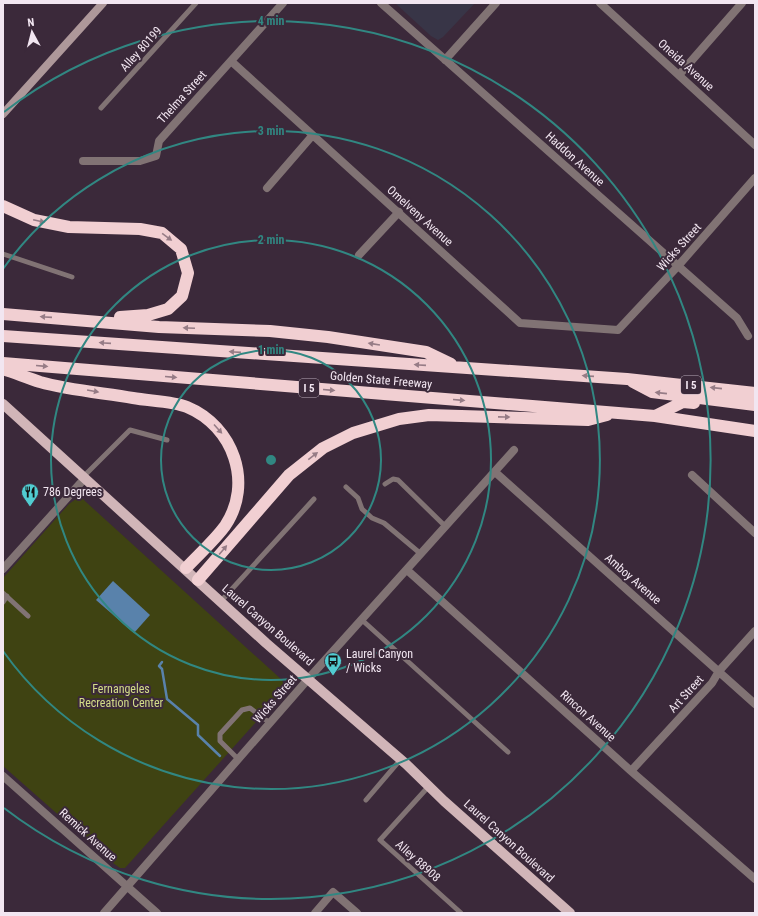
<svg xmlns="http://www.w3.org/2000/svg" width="758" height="916" font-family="'Roboto Condensed',sans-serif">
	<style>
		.education { fill: #383547 }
		.green { fill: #3f4312 }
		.water { fill: #5982ab }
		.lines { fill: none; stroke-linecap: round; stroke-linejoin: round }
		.stream { stroke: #5982ab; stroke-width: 2.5 }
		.service { stroke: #817374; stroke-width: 5 }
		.minor { stroke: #817374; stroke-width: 8 }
		.secondary { stroke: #ae989a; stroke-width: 8 }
		.primary { stroke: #d1b5b8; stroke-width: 10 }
		.motorway { stroke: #f1cfd2; stroke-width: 12 }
		.oneway { fill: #967c86 }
		.ring { fill: none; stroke: #318782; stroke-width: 2 }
		.labels { text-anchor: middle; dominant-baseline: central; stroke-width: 4; stroke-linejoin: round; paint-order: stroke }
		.shield { fill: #3b293a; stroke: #bbadba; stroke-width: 1 }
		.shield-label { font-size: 11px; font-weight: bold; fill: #f2e6f1 }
		.street-label { font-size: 12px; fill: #f2e6f1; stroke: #3b293a }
		.poi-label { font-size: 12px; fill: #f2e6f1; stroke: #3b293a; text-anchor: start }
		.park-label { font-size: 12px; fill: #d3dc88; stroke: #3b293a }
		.centre { fill: #318782; stroke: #3b293a; stroke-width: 2 }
		.ring-label { font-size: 12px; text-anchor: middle; font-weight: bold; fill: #318782; stroke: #3b293a; stroke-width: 4; stroke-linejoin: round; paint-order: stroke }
	</style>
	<rect width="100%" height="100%" fill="#3b293a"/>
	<path class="education" d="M395 3H475L443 37 438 40 431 36Z"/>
	<path class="green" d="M76 499H83L86 502 282 680 284 685 281 690 283 692 125 868H120L113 863 3 766V578L69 504Z"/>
	<path class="water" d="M113 581 150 615 134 633 96 600Z"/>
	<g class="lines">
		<path class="stream" d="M162 662 159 666 162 669 167 699 198 725V735L220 756"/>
		<path class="service" d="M101 108 196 3
			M3 254 72 277
			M83 477 130 430 167 440
			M385 484 393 479 398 480 446 527
			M346 487 358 498 362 509 372 518 384 523 421 554
			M3 593 28 616
			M221 601 314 499
			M3 602 7 596
			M362 620 508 752
			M238 759 220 741V734L242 710 250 708 270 723
			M429 786 380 840 461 913
			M366 800 401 759"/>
		<path class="minor" d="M381 3 737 318 748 336
			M600 3 755 145
			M445 60 496 3
			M231 61 520 323 618 330 678 266 755 178
			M679 75 742 3
			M83 161H140L156 156 159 141 283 3
			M267 188 312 136
			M359 255 399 212
			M495 472 755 704
			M692 475 755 533
			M3 569 85 478
			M407 570 631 771 755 879
			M631 771 712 683 719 671 755 631
			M3 776 157 913
			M104 913 309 678 514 450
			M315 913 333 892 357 913"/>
		<path class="secondary" d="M3 114 103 3"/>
		<path class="primary" d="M3 404 266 643 406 764 444 801 570 913"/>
		<path class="motorway" d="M3 206 34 220 69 227 140 229 162 233 181 249 188 273 182 296 168 309 148 315 120 317
			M3 314 159 327 270 331 328 337 426 352 451 364
			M3 336 627 379 755 393
			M3 363 655 416 755 431
			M3 369C15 373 28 378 40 382 68 390 104 393 133 398 149 401 173 401 187 407 233 426 254 483 225 526 214 541 198 555 186 568
			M633 382 652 392 755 405
			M655 416 683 402 694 403
			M198 580 289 475 323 448 353 433 399 419 429 415 588 420 607 415"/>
	</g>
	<defs><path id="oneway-solid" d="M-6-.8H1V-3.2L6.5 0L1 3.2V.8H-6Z"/></defs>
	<g class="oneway">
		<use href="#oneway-solid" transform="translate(39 221) rotate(12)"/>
		<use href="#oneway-solid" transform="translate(167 237) rotate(36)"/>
		<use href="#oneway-solid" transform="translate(46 317) rotate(-176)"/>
		<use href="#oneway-solid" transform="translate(189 328) rotate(-178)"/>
		<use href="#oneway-solid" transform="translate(105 343) rotate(-176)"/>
		<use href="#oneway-solid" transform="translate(374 344) rotate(-171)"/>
		<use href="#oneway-solid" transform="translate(235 352) rotate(-176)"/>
		<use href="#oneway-solid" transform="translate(420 365) rotate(-176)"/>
		<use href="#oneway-solid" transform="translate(42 366) rotate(5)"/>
		<use href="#oneway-solid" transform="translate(588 376) rotate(-176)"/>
		<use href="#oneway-solid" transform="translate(171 377) rotate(5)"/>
		<use href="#oneway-solid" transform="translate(716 388) rotate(-174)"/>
		<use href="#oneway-solid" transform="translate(329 390) rotate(5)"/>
		<use href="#oneway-solid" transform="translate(93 391) rotate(10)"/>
		<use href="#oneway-solid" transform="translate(661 393) rotate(-174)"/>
		<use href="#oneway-solid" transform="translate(459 400) rotate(5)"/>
		<use href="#oneway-solid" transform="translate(504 417) rotate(1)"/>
		<use href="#oneway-solid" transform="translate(218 429) rotate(48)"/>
		<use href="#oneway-solid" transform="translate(313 456) rotate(-38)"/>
		<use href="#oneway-solid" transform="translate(223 550) rotate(-50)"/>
	</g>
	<g class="ring">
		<circle cx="271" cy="460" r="110"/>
		<circle cx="271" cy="460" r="220"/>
		<path d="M3 269A329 329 0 1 1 3 651"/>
		<path d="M4 112A439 439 0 1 1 4 808"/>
	</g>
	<defs>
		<g id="restaurant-pin" transform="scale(0.9)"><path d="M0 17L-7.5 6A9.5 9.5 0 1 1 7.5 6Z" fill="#51ccd1" stroke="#3b293a"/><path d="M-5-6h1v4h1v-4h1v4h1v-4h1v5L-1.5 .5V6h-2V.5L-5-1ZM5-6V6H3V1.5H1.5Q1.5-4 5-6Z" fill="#111"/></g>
		<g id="bus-pin" transform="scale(0.9)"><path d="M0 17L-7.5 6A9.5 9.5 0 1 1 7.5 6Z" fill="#51ccd1" stroke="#3b293a"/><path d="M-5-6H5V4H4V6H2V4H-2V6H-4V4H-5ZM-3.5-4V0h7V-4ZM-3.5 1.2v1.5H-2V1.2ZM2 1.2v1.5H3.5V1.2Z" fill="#111"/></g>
	</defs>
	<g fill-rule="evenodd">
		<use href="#restaurant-pin" x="30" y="492"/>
		<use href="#bus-pin" x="333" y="661"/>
	</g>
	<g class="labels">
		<g class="shield">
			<rect x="681" y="376" width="20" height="18" rx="3"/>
			<rect x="299" y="379" width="20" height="18" rx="3"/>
		</g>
		<g class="shield-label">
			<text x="691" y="385">I 5</text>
			<text x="309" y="388">I 5</text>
		</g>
		<g class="street-label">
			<text transform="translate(141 49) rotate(-48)">Alley 80199</text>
			<text transform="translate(686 65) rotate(42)">Oneida Avenue</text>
			<text transform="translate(182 97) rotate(-48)">Thelma Street</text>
			<text transform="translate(575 159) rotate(42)">Haddon Avenue</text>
			<text transform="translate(420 216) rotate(42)">Omelveny Avenue</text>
			<text transform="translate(679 247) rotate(-48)">Wicks Street</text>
			<text transform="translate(381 380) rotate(5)">Golden State Freeway</text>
			<text transform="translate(633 579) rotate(41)">Amboy Avenue</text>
			<text transform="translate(268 625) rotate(41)">Laurel Canyon Boulevard</text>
			<text transform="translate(686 694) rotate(-48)">Art Street</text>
			<text transform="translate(275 699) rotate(-49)">Wicks Street</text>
			<text transform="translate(588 716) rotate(42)">Rincon Avenue</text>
			<text transform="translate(88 835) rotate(42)">Remick Avenue</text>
			<text transform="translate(509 841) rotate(42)">Laurel Canyon Boulevard</text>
			<text transform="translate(418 861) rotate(42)">Alley 88908</text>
		</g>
		<g class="poi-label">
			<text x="43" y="492">786 Degrees</text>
			<text x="346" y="654">Laurel Canyon<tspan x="346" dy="14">/ Wicks</tspan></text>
		</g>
		<g class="park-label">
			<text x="121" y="689">Fernangeles<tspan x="121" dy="14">Recreation Center</tspan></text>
		</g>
	</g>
	<circle cx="271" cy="460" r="6" class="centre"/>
	<g class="ring-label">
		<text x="271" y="25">4 min</text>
		<text x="271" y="135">3 min</text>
		<text x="271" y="244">2 min</text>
		<text x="271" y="354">1 min</text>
	</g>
	<rect width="758" height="916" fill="none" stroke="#f2e6f1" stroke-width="8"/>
	<g transform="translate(32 32) rotate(353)" stroke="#3b293a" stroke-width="3" paint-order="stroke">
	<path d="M0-3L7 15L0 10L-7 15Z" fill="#f2e6f1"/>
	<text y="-6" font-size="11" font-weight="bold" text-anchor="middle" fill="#f2e6f1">N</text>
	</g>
</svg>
